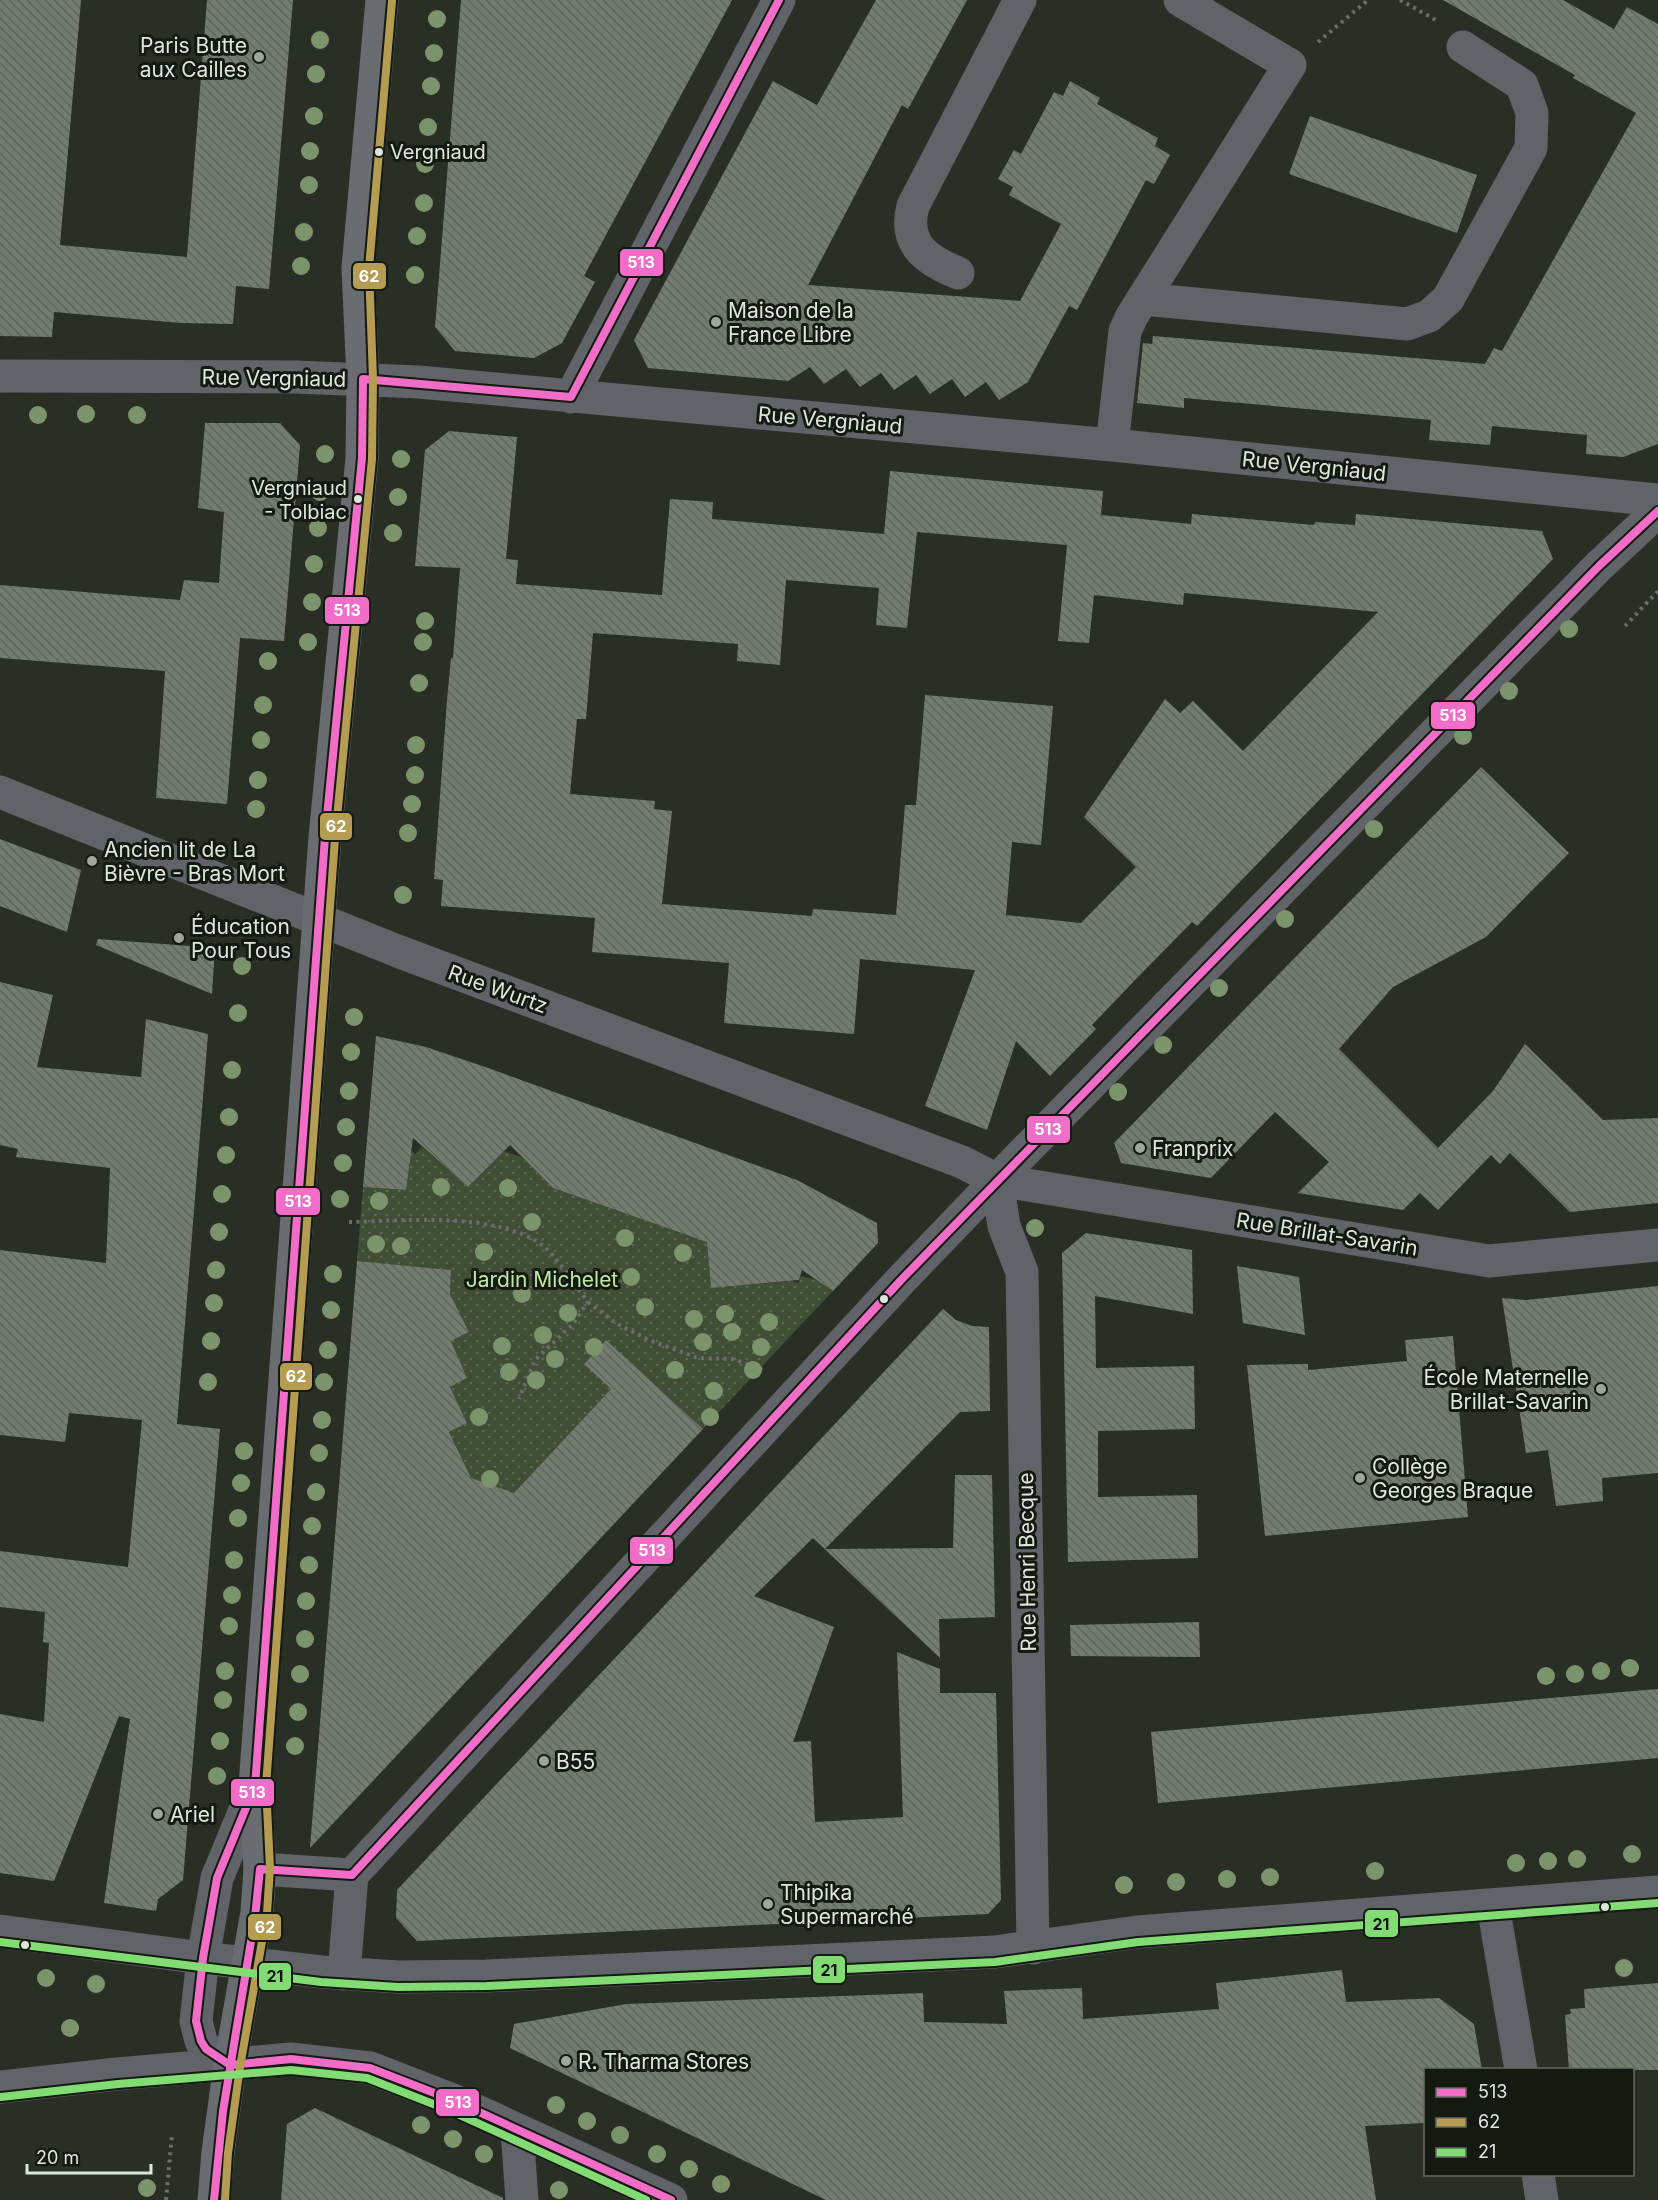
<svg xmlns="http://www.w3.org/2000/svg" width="1658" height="2200" font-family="Inter,sans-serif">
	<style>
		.garden { fill: url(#garden-dots) }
		.building { fill: url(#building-back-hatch); fill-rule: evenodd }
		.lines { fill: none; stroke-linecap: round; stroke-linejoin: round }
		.path { stroke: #6a6c6d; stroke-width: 4; stroke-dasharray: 3 4.5; stroke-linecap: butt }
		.minor { stroke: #606367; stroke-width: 33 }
		.major { stroke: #696c71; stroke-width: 33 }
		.bus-1-casing { stroke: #141911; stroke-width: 12 }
		.bus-2-casing { stroke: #141911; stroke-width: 12 }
		.bus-3-casing { stroke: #141911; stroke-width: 12 }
		.bus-1 { stroke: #f16dc7; stroke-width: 8 }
		.bus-2 { stroke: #b49c52; stroke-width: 8 }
		.bus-3 { stroke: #82dc73; stroke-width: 8 }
		.tree { fill: #7b946b }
		.poi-dot { fill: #a0a69c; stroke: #141911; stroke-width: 2 }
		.bus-dot { fill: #dfe6db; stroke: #141911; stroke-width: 2 }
		.labels { text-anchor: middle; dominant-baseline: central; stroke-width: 6; stroke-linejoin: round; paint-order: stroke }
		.bus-label { font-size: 20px; fill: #dfe6db; stroke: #141911; text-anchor: start }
		.poi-label { font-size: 21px; fill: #dfe6db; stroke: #141911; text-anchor: start }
		.street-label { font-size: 21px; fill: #dfe6db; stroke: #141911 }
		.park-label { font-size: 21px; fill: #bee7a3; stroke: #141911 }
		.line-badge { stroke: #141911; stroke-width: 2 }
		.badge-label { font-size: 16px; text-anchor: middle; font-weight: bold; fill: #fff }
		.pale-badge-label { font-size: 16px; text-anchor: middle; font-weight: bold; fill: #111 }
	</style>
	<defs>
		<pattern id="garden-dots" width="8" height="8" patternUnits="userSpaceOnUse" patternTransform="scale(1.5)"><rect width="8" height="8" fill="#404e35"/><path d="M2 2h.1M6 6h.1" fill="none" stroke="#5b6852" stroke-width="1.8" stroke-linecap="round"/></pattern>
		<pattern id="building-back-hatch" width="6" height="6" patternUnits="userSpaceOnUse" patternTransform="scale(1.5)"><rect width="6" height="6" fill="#747c6f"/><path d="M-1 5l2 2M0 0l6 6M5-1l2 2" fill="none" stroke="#60665d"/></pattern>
	</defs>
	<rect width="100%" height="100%" fill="#2a2f26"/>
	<path class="garden" d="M368 1129 397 1137 415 1154 422 1147 468 1187 504 1151 521 1157 553 1188 698 1239 711 1237 708 1254 711 1288 792 1281 798 1283 801 1276 817 1280 833 1291 703 1429 606 1340 584 1364 611 1389 514 1493 467 1477 449 1432 467 1423 450 1387 467 1378 451 1341 469 1332 450 1294 451 1270 357 1261 363 1187 406 1190 409 1167 365 1164Z"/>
	<path class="building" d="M0 0H81L60 245 187 257 207 0H293L269 289 236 286 233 324 181 323 54 312 52 337 0 336Z
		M461 0H732L584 276 595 282 562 343 534 358 455 351 435 327Z
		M876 0H967L908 109 902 105 808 285 1020 301 1061 224 1009 195 1013 187 998 179 1014 150 1021 154 1054 92 1063 96 1070 81 1100 98 1097 104 1158 138 1155 146 1170 155 1154 184 1146 180 1077 310 1069 306 1028 382 999 400 986 382 965 397 952 379 930 394 916 375 894 390 881 373 860 387 846 369 824 384 810 367 788 381 648 368 634 340 773 81 817 105Z
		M1443 0H1563L1614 29 1627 7 1658 24V444L1623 457 1586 454 1587 435 1492 426 1490 445 1429 440 1431 420 1184 398V408L1137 403 1143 343 1152 344 1153 336 1485 364 1494 348 1502 351 1636 113 1573 78 1575 75Z
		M1310 116 1477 175 1457 233 1289 174Z
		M205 423H280L300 445 284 641 240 638 227 804 156 798 165 671 0 658V585L180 600 184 580 219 583 224 512 198 508Z
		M449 431 517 437 506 559 518 560 516 584 662 595 670 499 713 502 712 519 884 534 890 471 1103 491 1101 515 1191 524 1192 514 1314 525 1315 522 1355 525 1356 514 1542 531 1553 559 1197 926 1192 922 1135 980 1092 1025 1096 1029 1050 1076 1016 1041 987 1130 925 1106 975 970 860 959 854 1034 724 1023 729 963 592 952 595 918 441 906 443 880 434 879 447 700 451 658H453L460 568 415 566 425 450ZM917 532 1067 545 1058 641 1089 643 1094 595 1183 605 1184 593 1378 612 1243 751 1193 701 1180 713 1165 699 1084 817 1136 867 1081 923 1006 915 1012 842 1041 845 1053 706 925 695 916 805H905L896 915 813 909 812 916 662 904 672 811 654 809 655 801 570 794 577 719H586L593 633 738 644 737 661 780 665 786 580 879 588 876 625 907 628Z
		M1481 767 1569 853 1486 937 1393 987 1339 1049 1438 1148 1493 1091 1525 1044 1603 1120 1658 1118V1203L1570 1212 1510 1153 1500 1164 1491 1155 1438 1210 1420 1193 1403 1210 1298 1193 1329 1162 1275 1112 1211 1178 1121 1163 1114 1143Z
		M0 839 81 870 67 932 0 906Z
		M98 939 215 948 212 994 96 945Z
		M0 982 53 995 37 1067 141 1077 146 1019 208 1034 177 1424 220 1429 183 1880 158 1899 156 1911 104 1903 130 1719 119 1716 54 1881 0 1873V1714L44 1722 49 1643 43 1642 45 1612 0 1607V1551L128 1567 142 1420 69 1413 65 1442 0 1435V1250L106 1263 110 1168 16 1157 18 1149 0 1145Z
		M376 1036 426 1047 491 1069 797 1180 877 1223 878 1243 833 1291 802 1270 799 1280 711 1288 707 1242 553 1188 510 1145 468 1187 413 1138 406 1190 363 1187Z
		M1086 1233 1192 1250 1193 1314 1095 1296 1096 1368 1194 1366 1195 1429 1098 1431V1497L1197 1495 1198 1558 1068 1562 1062 1253Z
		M357 1261 451 1270 450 1294 469 1332 451 1341 467 1378 450 1387 467 1423 449 1432 471 1478 514 1493 611 1389 584 1364 606 1340 703 1429 310 1848Z
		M1237 1266 1299 1277 1305 1335 1243 1323Z
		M1658 1286V1473L1602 1478 1603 1501 1556 1506 1548 1450 1526 1453 1502 1298 1526 1300Z
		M943 1309 956 1320 972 1326 989 1327 990 1411 960 1412 825 1549 953 1548 955 1475H992L995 1617 939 1619 940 1658 813 1538 754 1596 834 1627 793 1742 811 1741 815 1822 903 1817 897 1652 940 1669V1693H996L1001 1900 988 1914 417 1941 396 1918 397 1890Z
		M1453 1336 1468 1517 1265 1536 1247 1365 1308 1364V1370L1407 1361 1405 1340Z
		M1199 1622 1200 1657 1071 1656 1070 1625Z
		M1658 1689V1758L1158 1803 1151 1732Z
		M1342 1970 1346 2002 1439 1998 1474 2024 1482 2070H1425V2123L1365 2126 1376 2200H826L510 2048 514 2024 626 2004 923 1993 924 2022 1007 2024 1004 1991 1082 1988 1083 2019 1219 2009 1216 1983Z
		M1658 1983V2070H1569L1565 2015 1571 2014 1570 2009 1585 2008 1584 1989Z
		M315 2108 503 2198V2200H281L287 2124Z"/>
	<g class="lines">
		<path class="path" d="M1400 0 1436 20
			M1318 42 1368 0
			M1625 626 1658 591
			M349 1222C404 1221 495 1211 542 1245 555 1254 577 1288 588 1302L573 1324 535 1360 519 1399
			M588 1302 617 1324 649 1340 698 1358 733 1359 766 1371
			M166 2200 172 2134"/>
		<path class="minor" d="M958 273C926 260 903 244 913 206L1020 0
			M1143 299 1407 324 1429 316 1448 299 1531 148 1532 113 1522 85 1463 47
			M0 376 295 377 419 382 1112 445 1658 500
			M571 397 779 0
			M1112 445 1125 331 1132 316 1290 65 1180 0
			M0 792 400 952 962 1162 997 1180 1489 1261 1658 1245
			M997 1180 1004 1226 1022 1272 1033 1948
			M260 1869 352 1875
			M1493 1905 1521 2070
			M0 1931 203 1958 322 1972 398 1977 487 1976 995 1952 1137 1932 1658 1892
			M344 1974 352 1875 902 1279 1026 1150 1599 566 1658 511
			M230 2065 206 2049 201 2041 196 2021 203 1958 217 1878 255 1786
			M0 2087 117 2074 291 2059 370 2068 455 2101 671 2200
			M517 2130 522 2200
			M1538 2174 1542 2200"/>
		<path class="major" d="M214 2200 218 2152 230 2065 257 1912 260 1869 255 1786 325 837 362 458 363 379 358 268 382 0"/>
		<g class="bus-1-casing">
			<path id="bus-1" d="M230 2065 206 2049 201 2041 196 2021 203 1958 217 1878 255 1786 325 837 362 458 363 379 571 397 779 0
				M230 2065 291 2059 370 2068 455 2101 671 2200
				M214 2200 223 2111 255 1917 260 1869 352 1875 902 1279 1599 566 1658 511"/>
		</g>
		<g class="bus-2-casing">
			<path id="bus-2" d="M225 2200 228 2153 240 2067 267 1913 270 1868 266 1786 335 838 372 459 373 379 369 268 392 1"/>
		</g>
		<g class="bus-3-casing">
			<path id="bus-3" d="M0 1942 321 1982 398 1987 487 1986 995 1962 1138 1942 1658 1903
				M1 2097 118 2084 291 2070 367 2078 451 2111 646 2200"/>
		</g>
		<use href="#bus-1" class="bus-1"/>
		<use href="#bus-2" class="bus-2"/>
		<use href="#bus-3" class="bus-3"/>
	</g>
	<g class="tree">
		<circle cx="437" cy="19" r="9"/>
		<circle cx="320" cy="40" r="9"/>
		<circle cx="434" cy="53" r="9"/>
		<circle cx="316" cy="74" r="9"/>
		<circle cx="431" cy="86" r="9"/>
		<circle cx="314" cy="116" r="9"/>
		<circle cx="428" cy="127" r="9"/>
		<circle cx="310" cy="151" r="9"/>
		<circle cx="425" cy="164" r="9"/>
		<circle cx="309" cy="185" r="9"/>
		<circle cx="424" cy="203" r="9"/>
		<circle cx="304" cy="232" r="9"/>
		<circle cx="417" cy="236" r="9"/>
		<circle cx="301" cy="266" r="9"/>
		<circle cx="415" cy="275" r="9"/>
		<circle cx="86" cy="414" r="9"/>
		<circle cx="38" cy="415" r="9"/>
		<circle cx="137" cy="415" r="9"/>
		<circle cx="325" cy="454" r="9"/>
		<circle cx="401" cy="459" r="9"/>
		<circle cx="320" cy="492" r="9"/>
		<circle cx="398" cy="497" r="9"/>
		<circle cx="318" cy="528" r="9"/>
		<circle cx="393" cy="533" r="9"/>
		<circle cx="314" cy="564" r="9"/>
		<circle cx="312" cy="602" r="9"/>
		<circle cx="425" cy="621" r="9"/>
		<circle cx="1569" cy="629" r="9"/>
		<circle cx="308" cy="642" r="9"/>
		<circle cx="423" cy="642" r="9"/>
		<circle cx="268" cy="661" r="9"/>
		<circle cx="419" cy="683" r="9"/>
		<circle cx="1509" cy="691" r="9"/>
		<circle cx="263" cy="705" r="9"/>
		<circle cx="1463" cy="736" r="9"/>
		<circle cx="261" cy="740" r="9"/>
		<circle cx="416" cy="745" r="9"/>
		<circle cx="415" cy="775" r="9"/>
		<circle cx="258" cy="780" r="9"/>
		<circle cx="412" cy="804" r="9"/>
		<circle cx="256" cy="809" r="9"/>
		<circle cx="1374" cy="829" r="9"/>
		<circle cx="408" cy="833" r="9"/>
		<circle cx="403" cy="895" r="9"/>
		<circle cx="1285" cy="919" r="9"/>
		<circle cx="242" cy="966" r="9"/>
		<circle cx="1219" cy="988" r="9"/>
		<circle cx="238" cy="1013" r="9"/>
		<circle cx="354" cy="1017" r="9"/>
		<circle cx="1163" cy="1045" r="9"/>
		<circle cx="351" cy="1052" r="9"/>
		<circle cx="232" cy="1070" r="9"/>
		<circle cx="349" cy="1091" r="9"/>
		<circle cx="1118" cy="1092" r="9"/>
		<circle cx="229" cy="1117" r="9"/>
		<circle cx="346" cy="1127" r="9"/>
		<circle cx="226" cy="1155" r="9"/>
		<circle cx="343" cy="1163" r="9"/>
		<circle cx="441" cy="1187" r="9"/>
		<circle cx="508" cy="1188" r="9"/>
		<circle cx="222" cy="1194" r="9"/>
		<circle cx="340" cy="1199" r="9"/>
		<circle cx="379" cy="1201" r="9"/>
		<circle cx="532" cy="1222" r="9"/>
		<circle cx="1035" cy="1228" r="9"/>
		<circle cx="219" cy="1232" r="9"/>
		<circle cx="625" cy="1238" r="9"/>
		<circle cx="376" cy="1244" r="9"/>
		<circle cx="401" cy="1246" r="9"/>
		<circle cx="484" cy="1252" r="9"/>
		<circle cx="683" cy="1253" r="9"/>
		<circle cx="216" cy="1270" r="9"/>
		<circle cx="333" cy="1274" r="9"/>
		<circle cx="631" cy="1277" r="9"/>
		<circle cx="522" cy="1294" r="9"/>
		<circle cx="214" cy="1303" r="9"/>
		<circle cx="645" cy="1307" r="9"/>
		<circle cx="331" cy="1310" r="9"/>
		<circle cx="568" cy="1313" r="9"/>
		<circle cx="725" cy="1314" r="9"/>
		<circle cx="694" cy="1319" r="9"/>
		<circle cx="769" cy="1322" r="9"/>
		<circle cx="732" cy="1332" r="9"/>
		<circle cx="543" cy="1335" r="9"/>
		<circle cx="211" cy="1341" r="9"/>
		<circle cx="703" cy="1342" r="9"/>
		<circle cx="502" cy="1346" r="9"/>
		<circle cx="594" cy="1347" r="9"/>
		<circle cx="761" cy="1347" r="9"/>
		<circle cx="328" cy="1350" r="9"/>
		<circle cx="555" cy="1359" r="9"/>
		<circle cx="675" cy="1370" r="9"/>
		<circle cx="753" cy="1370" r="9"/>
		<circle cx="509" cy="1372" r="9"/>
		<circle cx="536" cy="1380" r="9"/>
		<circle cx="208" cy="1382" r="9"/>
		<circle cx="324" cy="1382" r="9"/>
		<circle cx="714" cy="1391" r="9"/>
		<circle cx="479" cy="1417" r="9"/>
		<circle cx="710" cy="1417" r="9"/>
		<circle cx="322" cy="1420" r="9"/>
		<circle cx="244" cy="1451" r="9"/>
		<circle cx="319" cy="1453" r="9"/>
		<circle cx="490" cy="1479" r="9"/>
		<circle cx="241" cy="1483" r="9"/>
		<circle cx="316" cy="1492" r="9"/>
		<circle cx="238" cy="1518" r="9"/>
		<circle cx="312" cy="1526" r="9"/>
		<circle cx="234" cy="1560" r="9"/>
		<circle cx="309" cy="1565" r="9"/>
		<circle cx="232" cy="1595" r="9"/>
		<circle cx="306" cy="1601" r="9"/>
		<circle cx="229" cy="1626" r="9"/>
		<circle cx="305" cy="1639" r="9"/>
		<circle cx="1630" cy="1668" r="9"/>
		<circle cx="225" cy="1671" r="9"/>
		<circle cx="1601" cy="1671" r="9"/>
		<circle cx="300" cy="1674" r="9"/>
		<circle cx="1575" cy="1674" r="9"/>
		<circle cx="1546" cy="1676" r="9"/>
		<circle cx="223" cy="1700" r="9"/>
		<circle cx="298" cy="1712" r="9"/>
		<circle cx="220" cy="1741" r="9"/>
		<circle cx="295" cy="1746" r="9"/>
		<circle cx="217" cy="1776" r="9"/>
		<circle cx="1632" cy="1854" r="9"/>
		<circle cx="1577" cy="1859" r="9"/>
		<circle cx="1548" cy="1861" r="9"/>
		<circle cx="1516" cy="1863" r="9"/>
		<circle cx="1375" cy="1871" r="9"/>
		<circle cx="1270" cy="1877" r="9"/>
		<circle cx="1227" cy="1879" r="9"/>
		<circle cx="1176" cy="1882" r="9"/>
		<circle cx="1124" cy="1885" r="9"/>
		<circle cx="1624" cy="1968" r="9"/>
		<circle cx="46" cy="1978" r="9"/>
		<circle cx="96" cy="1984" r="9"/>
		<circle cx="70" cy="2028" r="9"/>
		<circle cx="556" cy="2105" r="9"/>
		<circle cx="587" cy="2121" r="9"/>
		<circle cx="421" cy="2125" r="9"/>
		<circle cx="620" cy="2135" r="9"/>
		<circle cx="453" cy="2139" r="9"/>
		<circle cx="484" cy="2154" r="9"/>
		<circle cx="657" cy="2154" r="9"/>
		<circle cx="689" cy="2169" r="9"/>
		<circle cx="721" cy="2184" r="9"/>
		<circle cx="147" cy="2188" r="9"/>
		<circle cx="559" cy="2190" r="9"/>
	</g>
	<g class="poi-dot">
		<circle cx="259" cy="57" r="6"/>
		<circle cx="716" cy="322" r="6"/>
		<circle cx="92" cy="861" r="6"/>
		<circle cx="179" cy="938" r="6"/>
		<circle cx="1140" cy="1148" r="6"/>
		<circle cx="1601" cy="1389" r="6"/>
		<circle cx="1360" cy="1478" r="6"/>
		<circle cx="544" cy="1761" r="6"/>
		<circle cx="158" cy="1814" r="6"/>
		<circle cx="768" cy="1904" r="6"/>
		<circle cx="566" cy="2061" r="6"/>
	</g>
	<g class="bus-dot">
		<circle cx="379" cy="152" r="5"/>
		<circle cx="358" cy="499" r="5"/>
		<circle cx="884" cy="1299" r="5"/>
		<circle cx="1605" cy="1907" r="5"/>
		<circle cx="25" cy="1945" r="5"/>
	</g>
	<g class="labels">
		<g class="bus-label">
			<text x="390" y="152">Vergniaud</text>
			<text x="347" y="488" text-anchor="end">Vergniaud<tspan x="347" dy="24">- Tolbiac</tspan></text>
		</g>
		<g class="poi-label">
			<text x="247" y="45" text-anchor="end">Paris Butte<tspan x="247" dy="24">aux Cailles</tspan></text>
			<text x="728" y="310">Maison de la<tspan x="728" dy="24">France Libre</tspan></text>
			<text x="104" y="849">Ancien lit de La<tspan x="104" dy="24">Bièvre - Bras Mort</tspan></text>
			<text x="191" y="926">Éducation<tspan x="191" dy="24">Pour Tous</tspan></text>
			<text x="1152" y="1148">Franprix</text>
			<text x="1589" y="1377" text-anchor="end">École Maternelle<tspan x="1589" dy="24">Brillat-Savarin</tspan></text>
			<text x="1372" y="1466">Collège<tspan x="1372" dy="24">Georges Braque</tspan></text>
			<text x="556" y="1761">B55</text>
			<text x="170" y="1814">Ariel</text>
			<text x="780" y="1892">Thipika<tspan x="780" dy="24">Supermarché</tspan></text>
			<text x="578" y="2061">R. Tharma Stores</text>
		</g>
		<g class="street-label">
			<text transform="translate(274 378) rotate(1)">Rue Vergniaud</text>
			<text transform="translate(830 420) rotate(5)">Rue Vergniaud</text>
			<text transform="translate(1314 466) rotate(6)">Rue Vergniaud</text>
			<text transform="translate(498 989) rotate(20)">Rue Wurtz</text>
			<text transform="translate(1327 1234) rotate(9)">Rue Brillat-Savarin</text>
			<text transform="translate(1027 1562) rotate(-91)">Rue Henri Becque</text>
		</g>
		<g class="park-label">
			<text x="542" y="1279">Jardin Michelet</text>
		</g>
	</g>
	<g class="line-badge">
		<rect x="619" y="248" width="45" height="29" rx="6" fill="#f16dc7"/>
		<rect x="352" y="262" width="35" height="28" rx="6" fill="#b49c52"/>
		<rect x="324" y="596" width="46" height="29" rx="6" fill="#f16dc7"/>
		<rect x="1430" y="701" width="46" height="29" rx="6" fill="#f16dc7"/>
		<rect x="319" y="812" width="34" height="29" rx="6" fill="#b49c52"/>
		<rect x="1026" y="1115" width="45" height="29" rx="6" fill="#f16dc7"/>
		<rect x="275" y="1187" width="46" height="29" rx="6" fill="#f16dc7"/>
		<rect x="279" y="1362" width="34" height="29" rx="6" fill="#b49c52"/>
		<rect x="629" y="1536" width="45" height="29" rx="6" fill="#f16dc7"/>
		<rect x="230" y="1778" width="45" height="29" rx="6" fill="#f16dc7"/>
		<rect x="1364" y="1909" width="35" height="29" rx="6" fill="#82dc73"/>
		<rect x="247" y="1913" width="35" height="28" rx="6" fill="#b49c52"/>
		<rect x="812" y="1955" width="34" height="29" rx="6" fill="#82dc73"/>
		<rect x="258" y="1962" width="34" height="29" rx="6" fill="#82dc73"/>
		<rect x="435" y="2088" width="45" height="29" rx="6" fill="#f16dc7"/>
	</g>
	<g class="badge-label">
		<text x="641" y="268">513</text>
		<text x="369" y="282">62</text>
		<text x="347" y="616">513</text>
		<text x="1453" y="721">513</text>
		<text x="336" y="832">62</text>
		<text x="1048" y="1135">513</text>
		<text x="298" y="1207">513</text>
		<text x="296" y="1382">62</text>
		<text x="652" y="1556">513</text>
		<text x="252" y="1798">513</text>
		<text x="265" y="1933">62</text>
		<text x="458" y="2108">513</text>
	</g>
	<g class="pale-badge-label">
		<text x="1381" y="1930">21</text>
		<text x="829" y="1976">21</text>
		<text x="275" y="1982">21</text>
	</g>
	<rect x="1424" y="2068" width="210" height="108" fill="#141911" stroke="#656b62" stroke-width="1.5"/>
	<rect x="1436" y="2088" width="30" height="9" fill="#f16dc7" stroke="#656b62" stroke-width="1.5"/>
	<text x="1478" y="2098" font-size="18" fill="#dfe6db">513</text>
	<rect x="1436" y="2118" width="30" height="9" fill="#b49c52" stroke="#656b62" stroke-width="1.5"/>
	<text x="1478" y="2128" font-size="18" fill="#dfe6db">62</text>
	<rect x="1436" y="2148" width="30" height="9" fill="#82dc73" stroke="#656b62" stroke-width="1.5"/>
	<text x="1478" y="2158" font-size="18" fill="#dfe6db">21</text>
	<path d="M27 2164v9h124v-9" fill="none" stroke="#dfe6db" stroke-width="3"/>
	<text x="36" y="2164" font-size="18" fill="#dfe6db" stroke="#141911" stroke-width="4.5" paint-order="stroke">20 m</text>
</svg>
